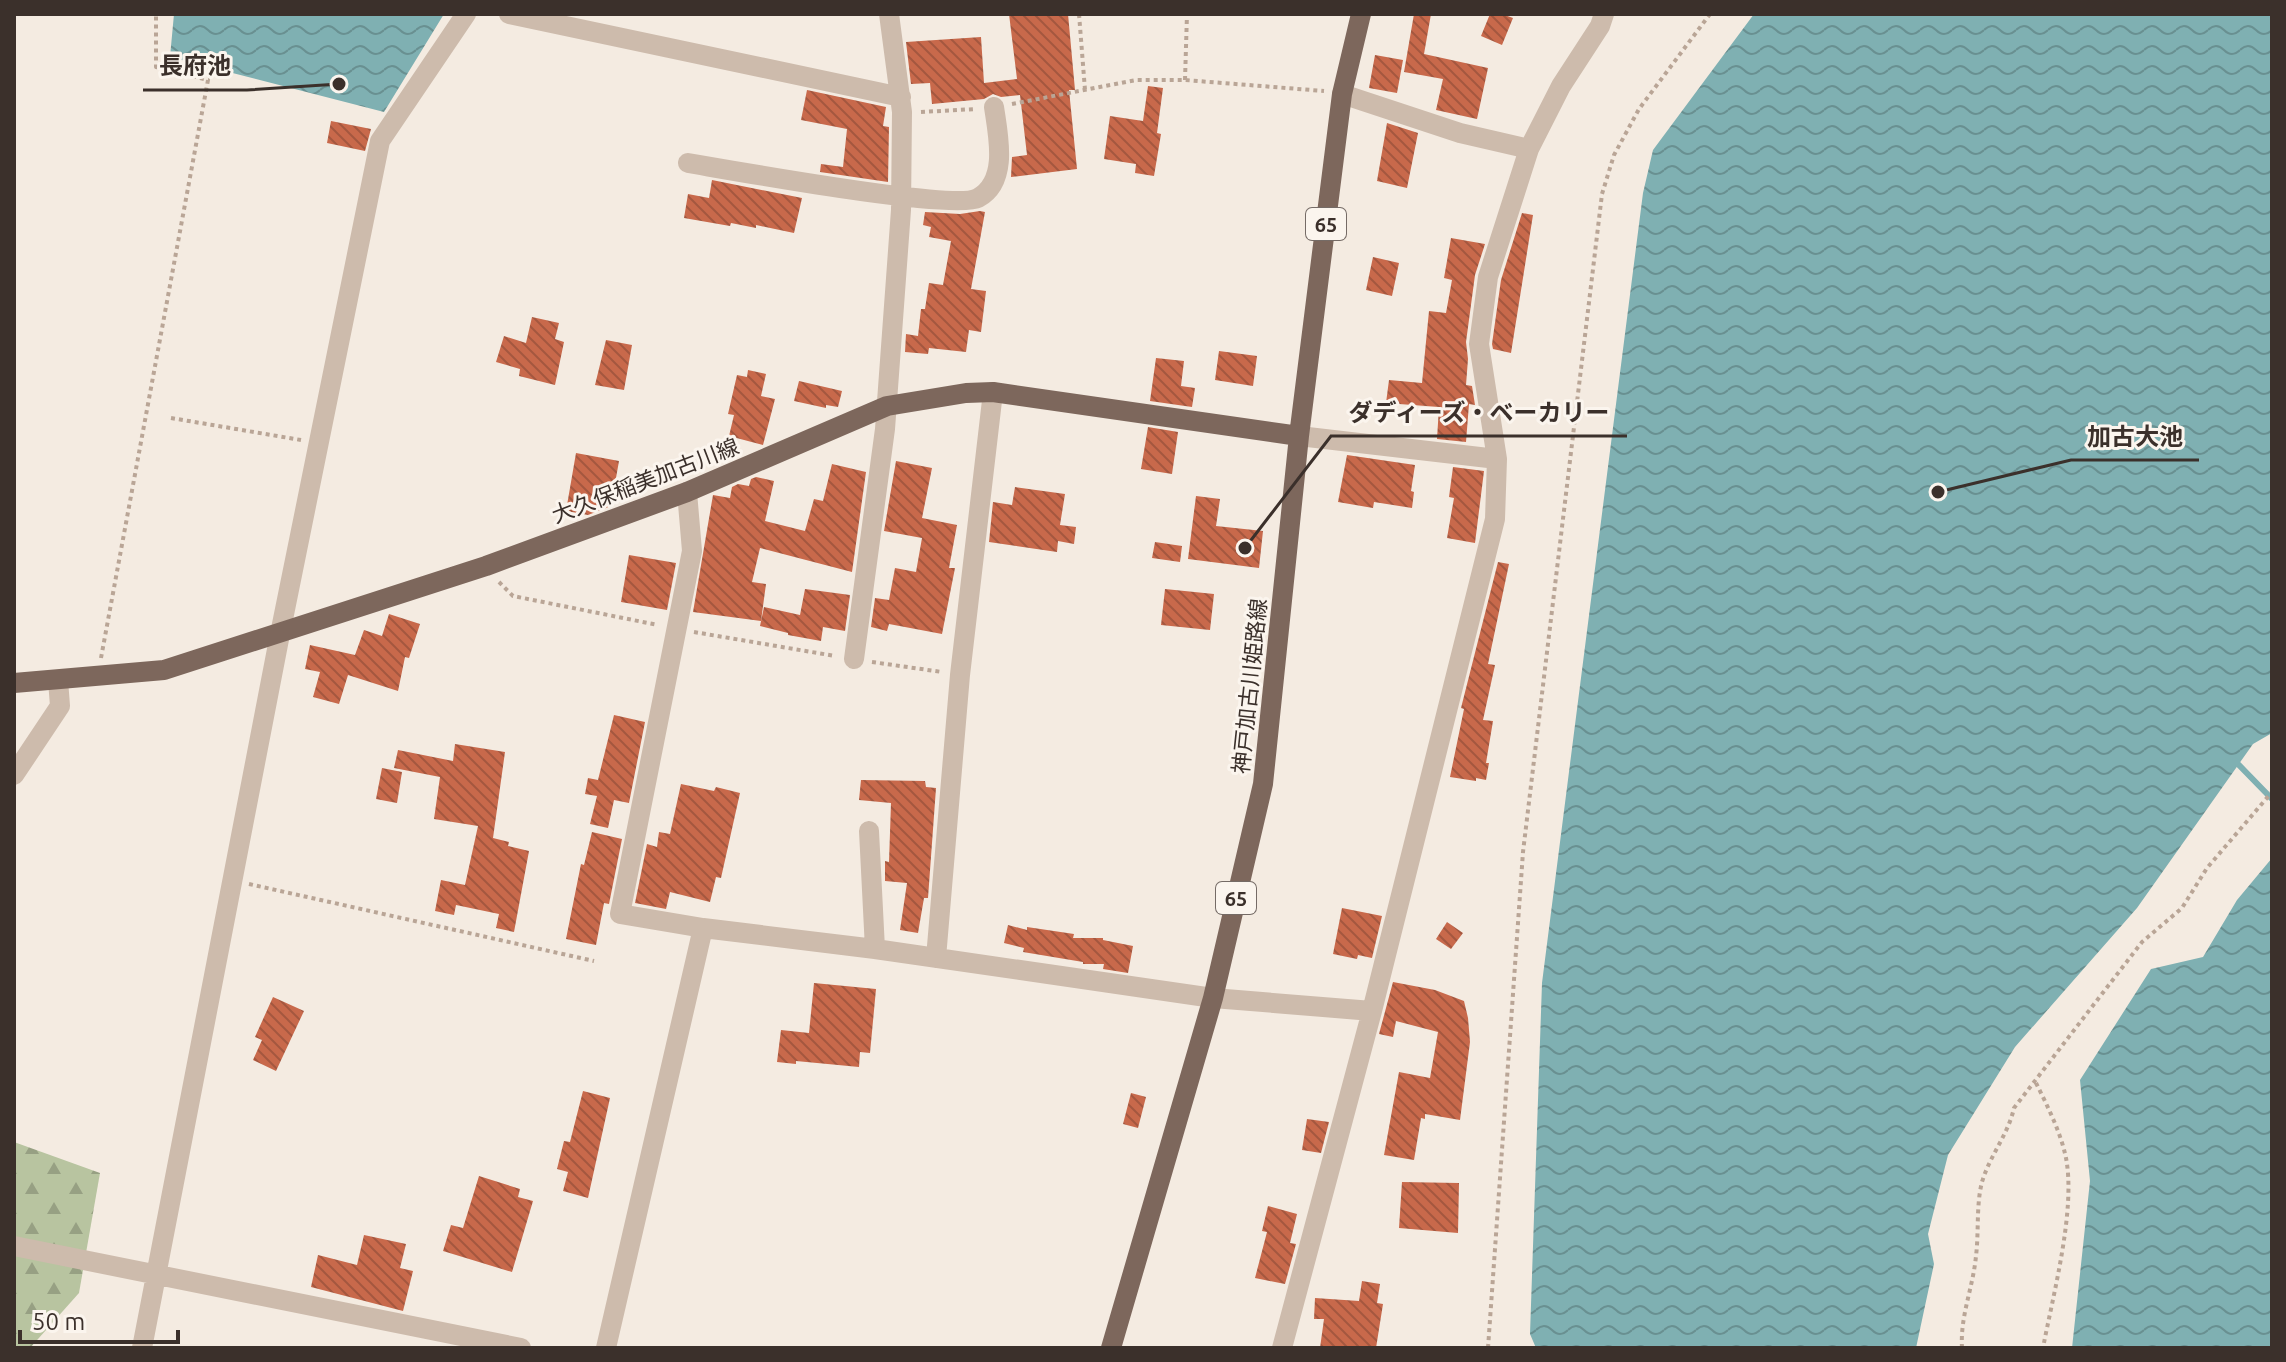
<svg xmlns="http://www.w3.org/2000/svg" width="2286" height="1362" font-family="Ubuntu,'Noto Sans JP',sans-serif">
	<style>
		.forest { fill: url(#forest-firs) }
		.water { fill: url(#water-waves) }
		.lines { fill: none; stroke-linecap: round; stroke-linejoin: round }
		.stream { stroke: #7fb0b2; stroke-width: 6 }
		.building { fill: url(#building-back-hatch) }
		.path { stroke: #b9a596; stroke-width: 4; stroke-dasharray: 4 4; stroke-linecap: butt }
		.minor { stroke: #cdbbac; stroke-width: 20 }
		.major { stroke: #7d675c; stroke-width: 20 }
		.labels { text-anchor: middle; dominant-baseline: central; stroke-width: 6; stroke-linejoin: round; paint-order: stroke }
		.shield { fill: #fbf5ee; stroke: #756b66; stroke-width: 2 }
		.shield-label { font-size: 20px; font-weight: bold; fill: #3b302b }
		.street-label { font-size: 22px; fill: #3b302b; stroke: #fbf5ee }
		.leader { fill: none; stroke: #3b302b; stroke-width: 3 }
		.callout-dot { fill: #3b302b; stroke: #fbf5ee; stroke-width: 3 }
		.callout-label { font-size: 24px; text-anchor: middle; font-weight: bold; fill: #3b302b; stroke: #fbf5ee; stroke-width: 6; stroke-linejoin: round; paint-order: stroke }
	</style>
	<defs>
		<pattern id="forest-firs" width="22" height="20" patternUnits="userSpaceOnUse" patternTransform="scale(2)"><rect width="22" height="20" fill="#b8c4a0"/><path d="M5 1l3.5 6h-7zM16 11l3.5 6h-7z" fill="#97a083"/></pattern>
		<pattern id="water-waves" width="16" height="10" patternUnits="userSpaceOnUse" patternTransform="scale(2)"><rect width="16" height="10" fill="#7fb0b2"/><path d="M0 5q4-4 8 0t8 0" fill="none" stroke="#699091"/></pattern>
		<pattern id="building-back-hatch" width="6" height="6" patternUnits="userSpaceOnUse" patternTransform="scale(2)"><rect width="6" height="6" fill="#c8694b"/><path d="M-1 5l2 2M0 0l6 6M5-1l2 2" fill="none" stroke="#a4573f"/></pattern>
	</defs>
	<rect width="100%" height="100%" fill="#f4ebe1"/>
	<path class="forest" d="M14 1142 100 1173 79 1293 30 1348H14Z"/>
	<path class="water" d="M174 14H444L384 112 170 57Z
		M1754 14H2272V733L2253 744 2137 908 2015 1047 1948 1155 1928 1234 1934 1264 1916 1348H1536L1530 1334 1542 983 1643 193 1653 150Z
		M2272 858V1348H2072L2090 1181 2080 1080 2151 969 2203 957 2237 900Z"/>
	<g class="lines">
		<path class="stream" d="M2235 761 2272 799"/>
	</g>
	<path class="building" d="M1009 14H1068L1075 90H1069L1077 169 1011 177 1012 157 1027 155 1020 95 1001 97 993 94 984 99 932 104 930 83 911 84 906 42 981 37 984 83 1017 79Z
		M1414 14H1431L1424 54 1488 68 1477 119 1436 110 1443 79 1404 72Z
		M1490 14H1502L1513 18 1502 45 1481 36Z
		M1375 55 1403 60 1397 93 1369 88Z
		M1148 86 1163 88 1157 133 1161 134 1154 176 1135 173 1136 164 1104 159 1110 116 1143 121Z
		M807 90 886 107 883 126 889 127 888 182 820 172 821 164 843 167 847 129 801 120Z
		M331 121 371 129 365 151 327 143Z
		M1387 123 1418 133 1407 188 1377 181Z
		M712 180 802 198 794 233 756 225V228L731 223 730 226 684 218 688 194 709 198Z
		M980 211 985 212 971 289 986 291 981 332 969 330 966 352 929 348 928 354 905 352 906 334 918 336 921 309H925L929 283 943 285 951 241 929 237 931 227 923 225 925 212 960 214Z
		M1522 213 1533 215 1511 353 1493 349 1492 344 1501 280Z
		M1451 238 1485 244 1475 275 1466 342 1468 359 1466 385 1472 386 1475 405 1469 404 1466 442 1437 439 1439 407 1386 403 1389 380 1422 383 1429 311 1446 313 1452 280 1444 278Z
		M1373 257 1399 263 1392 296 1366 290Z
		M532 317 559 323 555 339 564 342 555 385 519 376 520 369 496 362 504 336 526 343Z
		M606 340 632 345 624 390 595 385Z
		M1219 351 1257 356 1253 386 1215 380Z
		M1156 358 1184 361 1181 386 1195 388 1192 407 1150 401Z
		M748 370 766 374 761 396 775 399 763 445 729 436 734 415 728 414 737 375 747 377Z
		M799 381 842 391 838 407 826 405V408L794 401Z
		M1148 427 1178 432 1172 474 1141 469Z
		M576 453 619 461 611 506 588 515 566 511Z
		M1347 455 1415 465 1411 491 1414 492 1412 508 1374 502 1373 508 1338 502Z
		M896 461 932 468 922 518 957 525 949 568H955L942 634 889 624 887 631 871 627 875 598 889 600 895 568 916 572 922 538 884 531Z
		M832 464 866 472 852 572 760 548 752 582 766 584 761 621 693 612 713 495 730 498 732 487 738 484 749 486 751 479 756 477 774 481 765 521 805 531 814 499 823 501Z
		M1453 467 1484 471 1475 543 1447 538 1454 498 1449 497Z
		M1015 487 1065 494 1060 525 1076 527 1074 544 1058 541 1057 552 989 542 993 502 1012 505Z
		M1196 496 1220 499 1216 526 1263 531 1259 568 1188 559Z
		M1155 542 1182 546 1180 562 1152 558Z
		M629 555 676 563 667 610 621 602Z
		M1498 562 1509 564 1488 664 1495 665 1483 720 1493 721 1486 763H1489L1486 780 1476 778V781L1450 777 1464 709 1461 708Z
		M805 589 850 595 845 631 823 627 821 641 788 635V633L760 626 764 607 800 615Z
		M1165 589 1214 594 1210 630 1161 625Z
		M389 614 420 624 409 658 405 657 398 691 348 675 339 704 313 697 320 672 305 669 310 645 355 655 364 630 382 636Z
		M614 715 645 722 629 803 614 800 608 828 590 824 597 796 585 794 588 778 598 780Z
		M455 744 505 752 493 838 509 842 508 846 529 851 514 932 496 928 499 914 456 905 454 915 435 911 441 880 465 885 478 826 434 819 440 777 394 768 398 750 453 761Z
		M382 768 402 772 397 803 376 799Z
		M861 780 925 781 926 787 936 788 928 898H924L918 933 900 930 907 883 885 881V861L889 862 891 803 859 800Z
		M681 784 714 791 716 787 740 793 721 878 716 877 710 902 670 892 666 909 635 903 647 844 657 847 659 832 670 834Z
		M592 832 622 839 609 904 604 903 596 945 566 939 581 864 584 865Z
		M1342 908 1382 916 1372 958 1358 955 1357 959 1333 954Z
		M1447 922 1463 933 1451 949 1436 939Z
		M1008 925 1027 930V927L1074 934 1073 938H1103V940L1133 946 1128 973 1103 969 1104 964H1083V962L1023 952 1024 948 1004 943Z
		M1393 982 1435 990 1464 1001 1468 1018 1470 1042 1460 1120 1425 1114V1119L1421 1118 1414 1160 1384 1155 1399 1072 1430 1078 1438 1032 1396 1021 1393 1037 1379 1034Z
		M814 983 876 989 870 1053 860 1052 859 1067 796 1061V1064L777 1062 781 1030 809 1033Z
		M273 997 304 1011 276 1071 253 1060 262 1040 255 1037Z
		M583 1091 610 1098 588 1198 563 1191 568 1172 557 1169 564 1141 570 1142Z
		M1131 1093 1146 1097 1138 1128 1123 1124Z
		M1307 1119 1329 1122 1321 1153 1302 1150Z
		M479 1176 520 1189 518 1197 533 1201 512 1272 443 1251 451 1225 463 1228Z
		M1402 1182 1459 1183 1458 1233 1399 1228Z
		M1268 1206 1297 1214 1290 1243 1296 1244 1285 1284 1255 1278 1267 1232 1262 1231Z
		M364 1235 406 1244 400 1268 413 1271 403 1311 311 1287 318 1255 357 1265Z
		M1362 1281 1380 1284 1377 1303 1383 1304 1376 1348H1320L1324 1319H1314L1315 1298 1359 1301Z"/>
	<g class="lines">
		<path class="path" d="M1079 14 1085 90
			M1185 80 1187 14
			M1012 104 1136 80H1185L1324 91
			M921 112 976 109
			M171 418 301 440
			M499 582 513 596 658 625
			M694 632 835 656
			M101 658 208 80 156 67V14
			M872 662 942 672
			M249 884 594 961
			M2036 1083C2047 1105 2061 1133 2066 1158 2076 1210 2053 1295 2043 1348
			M1488 1348 1523 852 1602 194 1614 155 1639 109 1710 14
			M1962 1348C1960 1316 1973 1288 1976 1256 1979 1232 1976 1205 1982 1182 1990 1155 2008 1135 2014 1108L2142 942 2182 908 2207 868 2272 792"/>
		<path class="minor" d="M509 14 901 97
			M1342 94 1460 133 1529 149
			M688 163C730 170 954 211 978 198 1009 181 998 135 994 107
			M1299 436 1497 459
			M687 492 692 551 620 914 703 928 875 949 1213 998 1372 1011
			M854 659 885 429 901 210 902 112 889 14
			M14 775 60 706 58 680
			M869 831 875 949
			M936 958 960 675 993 392
			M14 1246 521 1348
			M142 1348 280 634 380 141 466 14
			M606 1348 703 928
			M1282 1348 1372 1011 1495 519 1497 459 1479 344 1488 277 1529 149 1561 86 1600 26 1604 14"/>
		<path class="major" d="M14 683 164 670 486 566 687 492 887 406 966 393 993 392 1299 436
			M1111 1348 1213 998 1263 784 1299 436 1342 94 1361 14"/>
	</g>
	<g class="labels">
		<g class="shield">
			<rect x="1306" y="208" width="40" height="32" rx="6"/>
			<rect x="1216" y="882" width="40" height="32" rx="6"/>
		</g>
		<g class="shield-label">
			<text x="1326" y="224">65</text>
			<text x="1236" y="898">65</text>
		</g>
		<g class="street-label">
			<text transform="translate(645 480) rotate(-21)">大久保稲美加古川線</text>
			<text transform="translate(1249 686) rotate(-84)">神戸加古川姫路線</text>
		</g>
	</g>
	<path class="leader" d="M339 84L247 90H143M1245 548L1331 436H1627M1938 492L2071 460H2199"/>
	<g class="callout-dot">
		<circle cx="339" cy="84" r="8"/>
		<circle cx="1245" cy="548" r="8"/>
		<circle cx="1938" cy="492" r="8"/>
	</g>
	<g class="callout-label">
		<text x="195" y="74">長府池</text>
		<text x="1479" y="421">ダディーズ・ベーカリー</text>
		<text x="2135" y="445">加古大池</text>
	</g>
	<rect width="2286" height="1362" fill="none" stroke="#3b302b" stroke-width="32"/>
	<path d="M20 1330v12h158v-12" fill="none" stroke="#3b302b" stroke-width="4"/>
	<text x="32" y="1330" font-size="24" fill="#3b302b" stroke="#fbf5ee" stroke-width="6" paint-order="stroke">50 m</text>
</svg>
